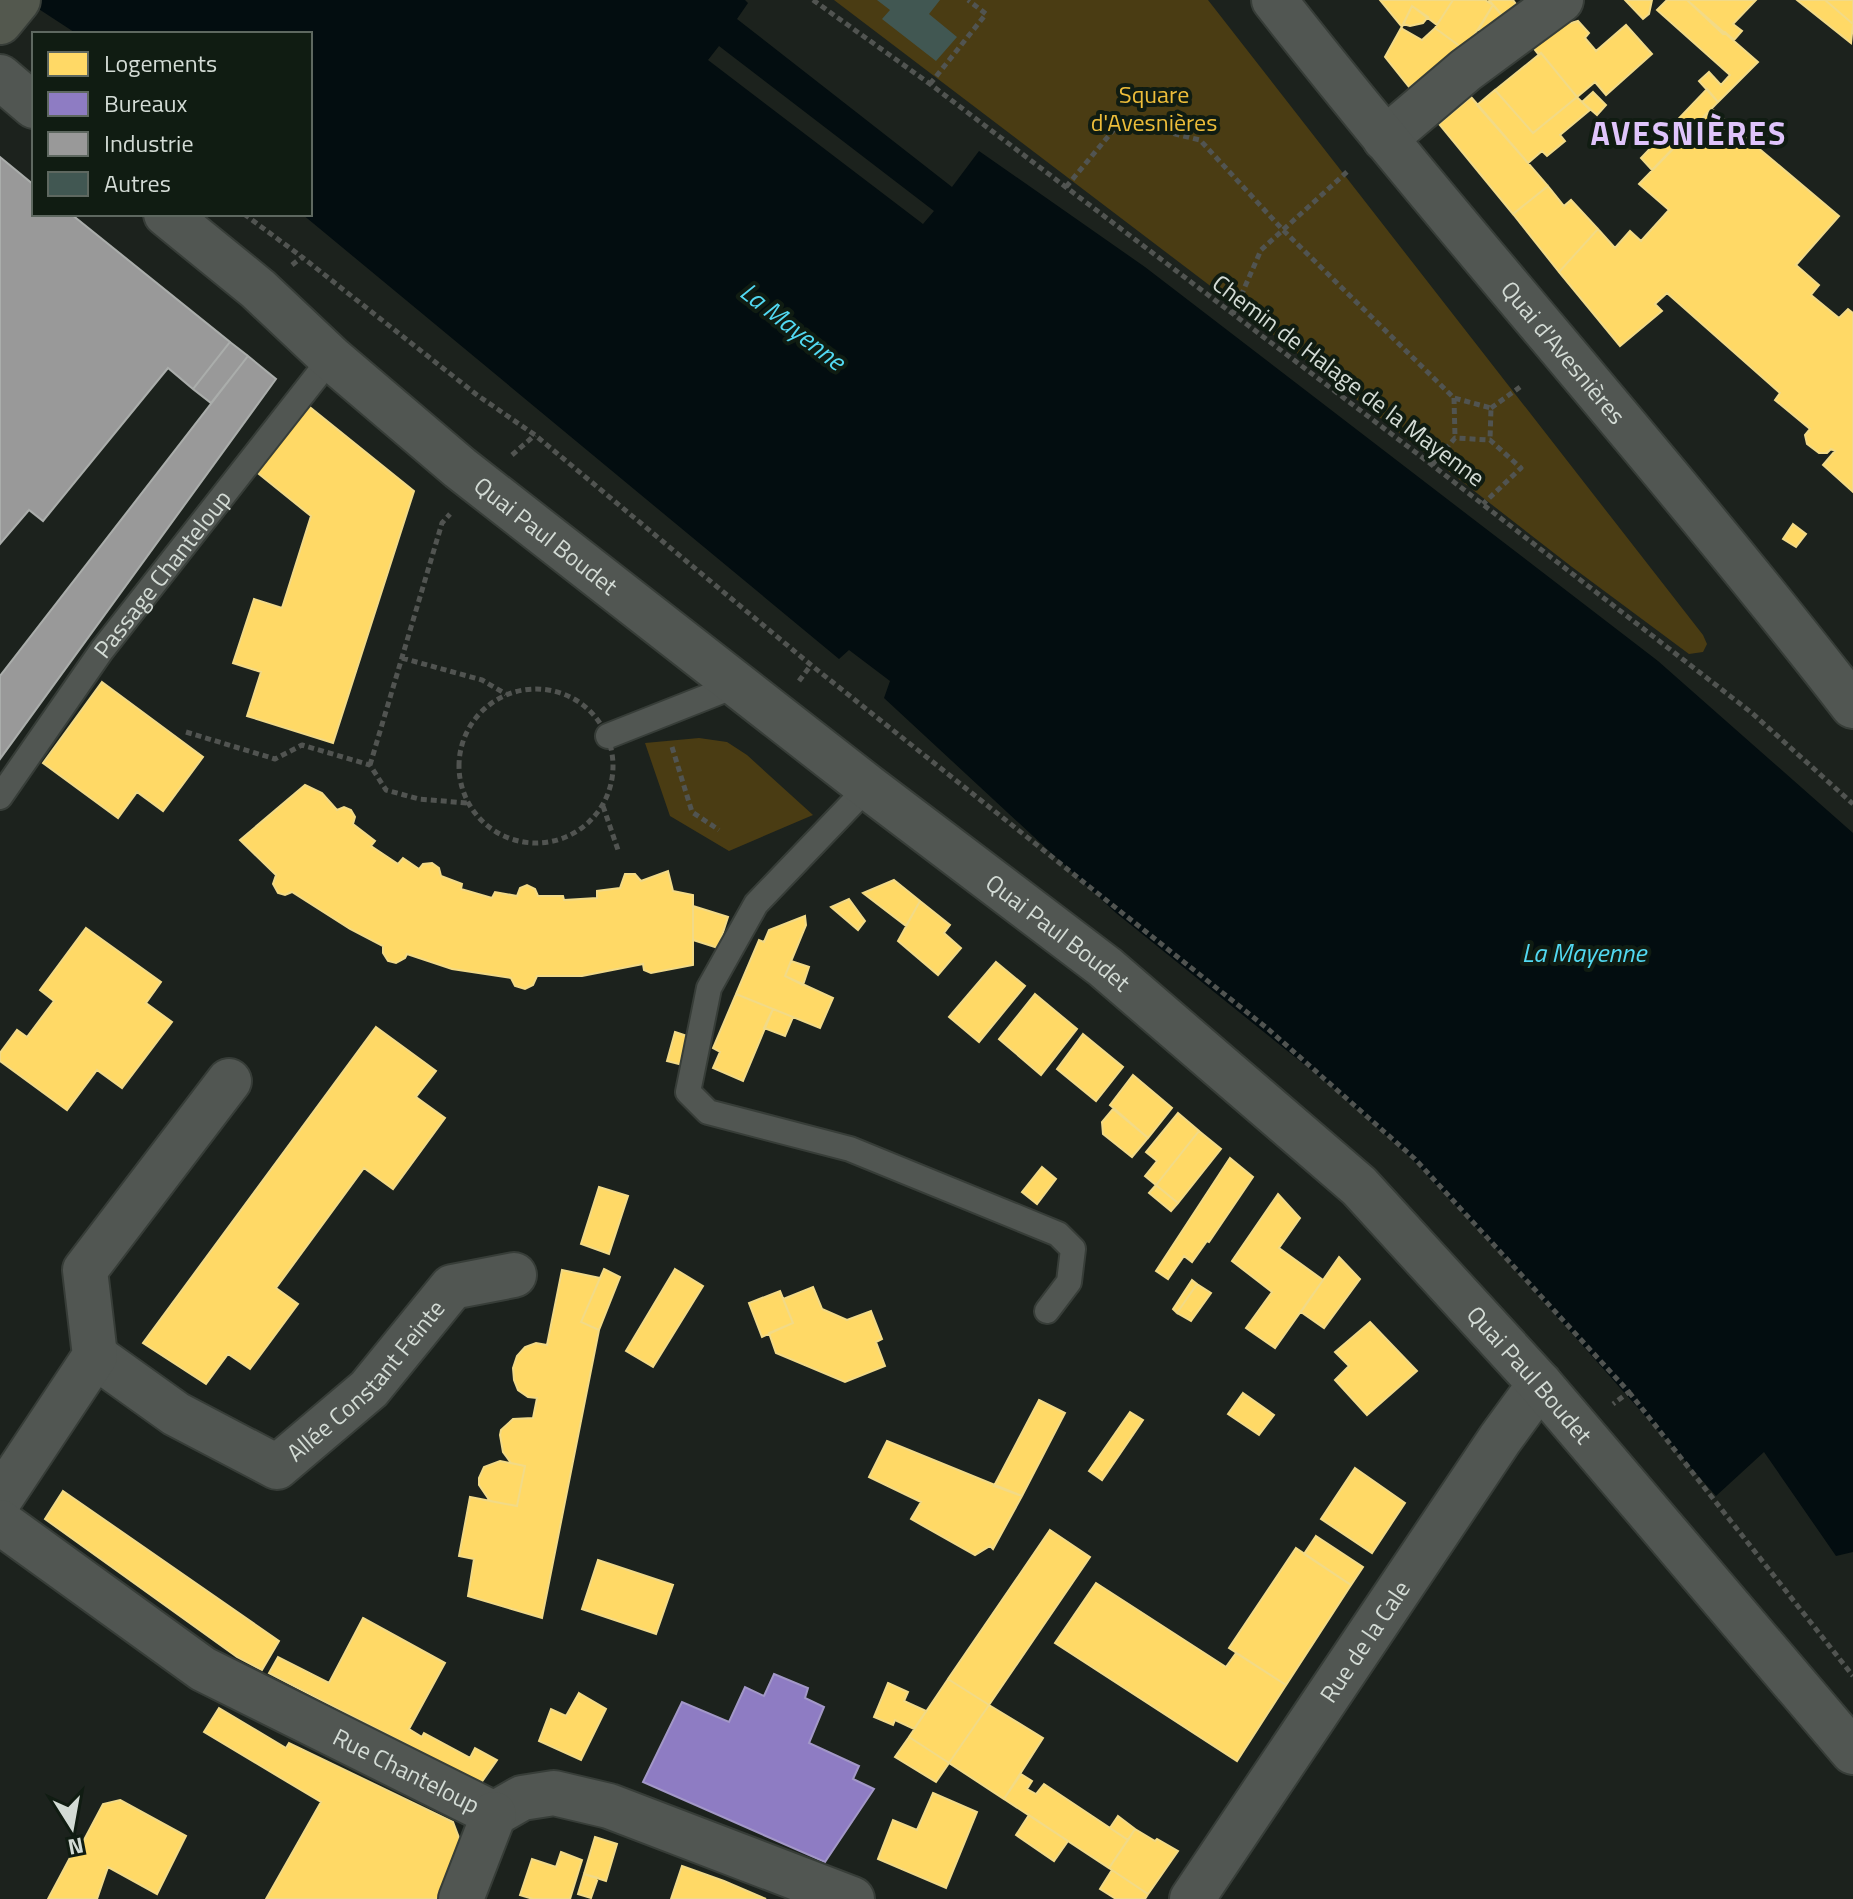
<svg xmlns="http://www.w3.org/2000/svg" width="1853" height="1899" font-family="'Titillium Web',sans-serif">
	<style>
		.green { fill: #4a3c13 }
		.water { fill: #030d10; fill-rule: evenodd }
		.homes { fill: #ffd966; stroke: #f2da87; stroke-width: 2 }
		.offices { fill: #8e7cc3; stroke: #a398c8; stroke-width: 2 }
		.industry { fill: #999; stroke: #aaadab; stroke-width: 2 }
		.building { fill: #415752 }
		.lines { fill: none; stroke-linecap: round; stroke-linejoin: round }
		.service-casing { stroke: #373d38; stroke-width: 28 }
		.minor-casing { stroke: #373d38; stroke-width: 48 }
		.tertiary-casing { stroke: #373d38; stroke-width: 48 }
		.primary-casing { stroke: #373d38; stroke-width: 48 }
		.path { stroke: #515451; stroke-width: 5; stroke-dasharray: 6 4; stroke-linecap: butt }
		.service { stroke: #515652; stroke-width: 24 }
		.minor { stroke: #515652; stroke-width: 44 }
		.tertiary { stroke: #515652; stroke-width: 44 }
		.primary { stroke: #53584e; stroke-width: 44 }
		.labels { text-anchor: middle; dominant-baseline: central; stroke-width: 8; stroke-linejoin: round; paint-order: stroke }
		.park-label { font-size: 24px; fill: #edbd3a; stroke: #101c12 }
		.street-label { font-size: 24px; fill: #d3dbd5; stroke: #101c12 }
		.water-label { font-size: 26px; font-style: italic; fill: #52d9f2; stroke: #101c12 }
		.district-label { font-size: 32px; font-weight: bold; letter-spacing: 2px; fill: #dfc4fb; stroke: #101c12 }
	</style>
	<rect width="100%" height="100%" fill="#1c221d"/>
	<path class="green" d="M834 0H1208L1703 635 1707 644 1703 652 1689 654 1572 567 1217 291Z
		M699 738 727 742 747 755 813 815 729 851 670 816 645 743Z"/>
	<path class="water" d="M25 0H745L748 3 737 19 952 187 979 151 1145 267 1658 661 1853 833V1552L1836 1556 1764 1452 1716 1496 1505 1258 1410 1157 1331 1086 1116 913 884 698 890 681 849 650 839 659 302 214H310V34H77ZM719 46 934 211 923 224 708 60Z"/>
	<path class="homes" d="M1380 0H1453L1437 25 1412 6 1402 27Z
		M1453 0H1485L1493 5 1465 50 1435 28Z
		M1489 0H1513L1521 11 1507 21Z
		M1625 0H1652L1649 14 1643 19Z
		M1667 0H1687L1758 62 1718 102 1699 81 1709 72 1721 85 1730 75 1657 10Z
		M1687 0H1756L1733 24 1742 31 1734 40 1725 32 1723 34Z
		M1797 0H1825L1853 24 1851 43Z
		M1825 0H1853V24Z
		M1493 5 1507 21 1484 37 1479 29Z
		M1412 6 1428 17 1423 23 1410 26 1403 24Z
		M1565 16 1571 23 1578 21 1589 33 1585 38 1596 51 1626 25 1652 54 1606 95 1595 82 1577 97 1541 53 1539 55 1531 45Z
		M1401 28 1422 40 1435 28 1465 50 1409 87 1385 57Z
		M1541 53 1577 97 1533 133 1495 90Z
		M1707 89 1718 102 1652 170 1641 158Z
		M1495 90 1533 133 1577 97 1590 110 1560 135 1565 141 1547 156 1542 151 1528 163 1477 105Z
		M1593 92 1606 105 1597 115 1582 102Z
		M1471 97 1548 186 1513 214 1439 124Z
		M1712 109 1839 216 1796 265 1819 285 1811 295 1839 318 1848 309 1853 313V492L1823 465 1835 451 1831 449 1827 453H1819L1807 444 1805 435 1810 429 1775 400 1780 393 1667 293 1655 304 1662 311 1620 346 1559 272 1598 229 1615 248 1630 231 1641 241 1669 210 1639 184Z
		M1548 186 1564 206 1571 200 1598 229 1559 272 1513 214Z
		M306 404 414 491 333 743 247 716 261 672 233 663 254 599 282 608 311 516 254 470Z
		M1793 524 1806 534 1796 547 1783 539Z
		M102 682 203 757 163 811 137 792 118 818 43 763Z
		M305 785 322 793 337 810 344 807 351 810 355 817 353 824 375 841 371 846 398 864 403 858 419 869 423 864 432 863 439 868 441 876 462 884 461 889 492 898 495 892 517 896 520 888 527 885 535 889 538 896H563L564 900 597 898V891L620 888 625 874H635L641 881 668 871 673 891 693 895V965L651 973 644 970 643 964 582 976H537L533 985 525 989 515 986 511 978 452 969 407 954 405 958 396 963 388 961 383 953V946L350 929 292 892 285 895 278 893 273 884 276 875 240 840Z
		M894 880 920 901 906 926 863 893Z
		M849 899 865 921 858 930 831 907Z
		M920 901 950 925 944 933 961 948 938 975 898 941Z
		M693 906 728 917 718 948 693 940Z
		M805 916 806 925 785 976 833 998 820 1028 736 994 759 940 764 942 769 930Z
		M86 928 161 982 146 1003 172 1022 122 1088 97 1070 67 1110 0 1061V1053L17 1030 27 1037 54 1001 40 990Z
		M791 961 809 967 803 985 785 976Z
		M996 962 1025 986 979 1042 949 1017Z
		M736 994 773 1009 743 1081 713 1068 720 1052 713 1048Z
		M1035 994 1077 1029 1041 1075 999 1039Z
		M773 1009 793 1017 785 1036 764 1028Z
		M376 1027 436 1071 416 1097 445 1118 393 1189 364 1168 276 1288 298 1304 250 1369 228 1354 206 1384 143 1343Z
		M675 1032 690 1037 683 1065 667 1061Z
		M1083 1034 1123 1067 1096 1101 1057 1069Z
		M1133 1075 1172 1108 1148 1138 1110 1105Z
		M1113 1109 1148 1138 1132 1157 1103 1134 1102 1122Z
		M1178 1113 1199 1131 1156 1185 1145 1176 1157 1161 1146 1152Z
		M1199 1131 1221 1149 1178 1203 1156 1185Z
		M1230 1158 1253 1177 1209 1242 1207 1241 1192 1262 1184 1256 1168 1279 1156 1271Z
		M1042 1167 1056 1179 1037 1204 1022 1192Z
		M1156 1185 1178 1203 1171 1211 1149 1193Z
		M599 1187 628 1196 609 1254 581 1244Z
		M1278 1194 1300 1218 1279 1248 1323 1280 1275 1348 1246 1328 1272 1292 1232 1261Z
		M1339 1257 1360 1279 1324 1328 1301 1312Z
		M604 1269 620 1277 599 1330 581 1322Z
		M675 1269 703 1286 653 1367 626 1351Z
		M562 1270 600 1278 581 1322 599 1330 542 1618 468 1596 474 1559 459 1556 470 1497 517 1506 525 1466 511 1463 503 1452 500 1435 501 1430 513 1419 533 1418 537 1398 528 1397 518 1390 514 1380 513 1368 517 1356 525 1347 536 1343 547 1345Z
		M1192 1280 1197 1284 1177 1313 1173 1309Z
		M1197 1284 1211 1293 1191 1321 1177 1313Z
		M813 1287 822 1309 847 1320 871 1311 882 1339 876 1342 885 1366 845 1382 776 1353 769 1333 793 1323 783 1299Z
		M780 1291 793 1323 762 1337 749 1303Z
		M1370 1322 1417 1371 1367 1415 1335 1380 1349 1366 1335 1352Z
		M1243 1393 1274 1415 1259 1435 1228 1414Z
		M1039 1400 1065 1413 1022 1496 994 1486Z
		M1130 1412 1143 1420 1102 1480 1089 1471Z
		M887 1441 1022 1496 993 1549 990 1546 975 1555 911 1519 921 1502 869 1477Z
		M500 1461 525 1466 517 1506 490 1501 479 1485V1478L484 1467Z
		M1355 1468 1405 1503 1372 1553 1321 1519Z
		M63 1491 279 1641 262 1670 237 1657 45 1519Z
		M1050 1530 1090 1557 989 1705 948 1679Z
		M1316 1536 1363 1567 1351 1585 1304 1554Z
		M1296 1548 1351 1585 1286 1685 1229 1648Z
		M598 1560 673 1585 656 1634 582 1609Z
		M1096 1583 1226 1667 1236 1653 1286 1685 1237 1761 1055 1643Z
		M363 1618 445 1663 409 1729 422 1737 424 1733 470 1758 475 1748 497 1760 481 1783 269 1673 278 1657 329 1683Z
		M948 1679 989 1705 949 1763 909 1737Z
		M888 1683 908 1692 904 1701 926 1711 914 1729 895 1720 893 1725 874 1717Z
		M579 1693 606 1709 581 1760 539 1741 551 1709 566 1716Z
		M989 1705 1043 1738 1004 1799 949 1763Z
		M219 1708 286 1748 289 1743 453 1822 461 1843 439 1899H266L321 1802 204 1732Z
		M909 1737 949 1763 936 1782 895 1757Z
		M1021 1774 1032 1781 1027 1789 1036 1794 1044 1784 1128 1840 1109 1868 1004 1799Z
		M933 1793 977 1812 946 1888 878 1859 893 1820 917 1830Z
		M120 1800 186 1836 157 1894 108 1867 97 1899H48L72 1854 76 1855 103 1804Z
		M1029 1815 1068 1841 1054 1861 1016 1835Z
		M1118 1816 1135 1829 1128 1840 1110 1828Z
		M1135 1829 1155 1841 1157 1839 1178 1851 1148 1894 1109 1868Z
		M595 1837 617 1844 606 1881 584 1874Z
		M561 1852 582 1860 570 1899H533L520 1895 532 1859 556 1867Z
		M682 1866 724 1881 766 1899H671Z
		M1112 1870 1148 1894 1145 1899H1116L1100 1889Z
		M584 1874 598 1878 591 1898 578 1894Z"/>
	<path class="offices" d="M774 1674 808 1688 805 1698 824 1707 809 1743 859 1766 853 1779 874 1789 825 1862 643 1782 682 1702 729 1722 745 1687 764 1696Z"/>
	<path class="industry" d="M0 157 34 185V214H71L230 342 193 389 168 368 43 521 29 510 0 544Z
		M230 342 248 356 211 403 193 389Z
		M248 356 276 379 0 759V676Z"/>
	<path class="building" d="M877 0H940L929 14 957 37 936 61 882 19 890 10Z"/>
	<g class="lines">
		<g class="service-casing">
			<g id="service">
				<path d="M608 736 737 685"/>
				<path d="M868 787 756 904 709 988 688 1092 708 1112 850 1149 1058 1234 1073 1249 1069 1282 1047 1311"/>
				<path id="s1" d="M0 797 102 650 331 358"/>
			</g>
		</g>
		<g class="minor-casing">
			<g id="minor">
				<path d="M1385 139 1466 70 1561 0"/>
				<path id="s2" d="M95 1356 176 1414 277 1467 369 1389 452 1287 514 1275"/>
				<path d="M0 1499 95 1356 85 1270 229 1081"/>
				<path id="s3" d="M0 1522 203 1669 494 1814 522 1798 554 1793 609 1806 852 1899"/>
				<path d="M461 1899 494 1814"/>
				<path id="s4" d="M1192 1899 1500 1439 1540 1384"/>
			</g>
		</g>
		<g class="tertiary-casing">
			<g id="tertiary">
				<path id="s5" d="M1274 0C1462 239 1666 465 1853 706"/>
				<path d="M0 77 34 106"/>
				<path id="s6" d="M166 214 258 289 331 358 460 468 868 787 1105 967 1359 1186 1540 1384 1853 1752"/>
			</g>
		</g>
		<g class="primary-casing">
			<path id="primary" d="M0 22 18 0"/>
		</g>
		<path class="path" d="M813 0 930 84 1423 458 1752 713 1853 804
			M930 84 986 14 968 0
			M1066 187 1121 121 1200 140 1282 229 1454 398 1491 408 1490 440
			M244 214 302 257
			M292 265 302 257 477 395 535 435 811 665 1268 1029 1415 1159 1629 1392 1613 1404
			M1233 314 1261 250 1349 170
			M1454 398 1455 437
			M1491 408 1520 387
			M512 455 535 435
			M1432 465 1455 438 1490 440 1521 468 1483 504
			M402 658 482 680 506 694
			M799 681 811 665
			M459 766a77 77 0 1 1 154 0a77 77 0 1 1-154 0Z
			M186 732 275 759 302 745 370 765 386 790 419 799 467 803
			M672 747 692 812 719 830
			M370 765 442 523 450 514
			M603 806 618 850
			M1629 1392 1853 1676"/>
		<use href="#service" class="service"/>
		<use href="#minor" class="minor"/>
		<use href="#tertiary" class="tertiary"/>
		<use href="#primary" class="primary"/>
	</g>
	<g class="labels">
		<g class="park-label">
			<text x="1154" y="94">Square<tspan x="1154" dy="28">d'Avesnières</tspan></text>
		</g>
		<g class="street-label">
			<text stroke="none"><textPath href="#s5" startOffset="456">Quai d'Avesnières</textPath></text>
			<text transform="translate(1349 380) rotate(37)">Chemin de Halage de la Mayenne</text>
			<text stroke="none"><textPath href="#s6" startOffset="498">Quai Paul Boudet</textPath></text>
			<text stroke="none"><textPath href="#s1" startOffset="276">Passage Chanteloup</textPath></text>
			<text stroke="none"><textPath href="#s6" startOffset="1146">Quai Paul Boudet</textPath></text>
			<text stroke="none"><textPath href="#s6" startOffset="1794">Quai Paul Boudet</textPath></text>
			<text stroke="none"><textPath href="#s2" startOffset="338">Allée Constant Feinte</textPath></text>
			<text stroke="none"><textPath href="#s4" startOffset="310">Rue de la Cale</textPath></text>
			<text stroke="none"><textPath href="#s3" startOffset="478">Rue Chanteloup</textPath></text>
		</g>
		<g class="water-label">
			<text transform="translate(793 326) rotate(38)">La Mayenne</text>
			<text x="1584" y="952">La Mayenne</text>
		</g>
		<g class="district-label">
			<text x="1689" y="133">AVESNIÈRES</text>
		</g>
	</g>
	<rect x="32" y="32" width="280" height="184" fill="#101c12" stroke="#5e6860" stroke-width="2"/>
	<rect x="48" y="52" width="40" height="24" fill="#ffd966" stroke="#5e6860" stroke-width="2"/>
	<text x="104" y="72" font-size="24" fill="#d3dbd5">Logements</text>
	<rect x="48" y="92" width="40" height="24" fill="#8e7cc3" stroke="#5e6860" stroke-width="2"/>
	<text x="104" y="112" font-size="24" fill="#d3dbd5">Bureaux</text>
	<rect x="48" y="132" width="40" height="24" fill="#999999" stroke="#5e6860" stroke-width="2"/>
	<text x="104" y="152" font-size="24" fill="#d3dbd5">Industrie</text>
	<rect x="48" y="172" width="40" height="24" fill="#415752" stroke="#5e6860" stroke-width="2"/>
	<text x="104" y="192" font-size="24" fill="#d3dbd5">Autres</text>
	<g transform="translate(72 1827) rotate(169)" stroke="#101c12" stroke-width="6" paint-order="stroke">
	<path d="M0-6L14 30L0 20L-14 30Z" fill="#d3dbd5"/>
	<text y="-12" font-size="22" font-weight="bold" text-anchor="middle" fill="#d3dbd5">N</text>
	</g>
</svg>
